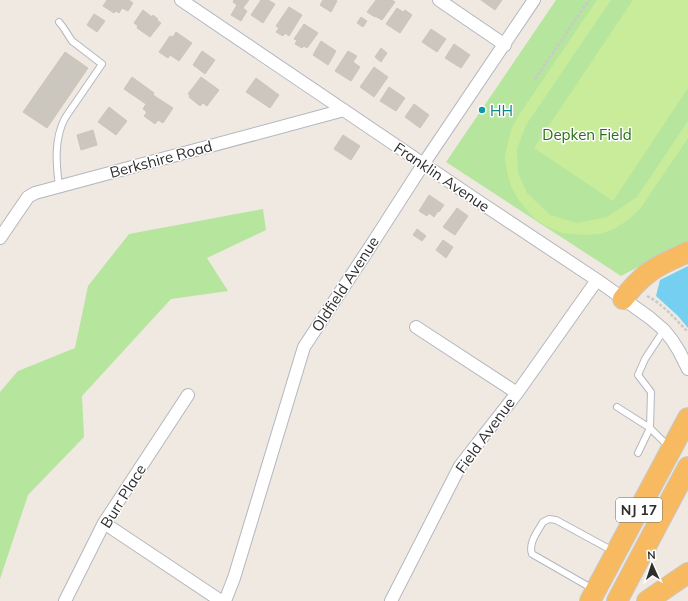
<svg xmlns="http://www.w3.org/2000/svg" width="688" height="601" font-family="Mulish,sans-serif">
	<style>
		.green { fill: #b6e59e }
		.pitch { fill: #c9ec9a }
		.water { fill: #75cff0 }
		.building { fill: #cbc7bf; stroke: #cbc5ba }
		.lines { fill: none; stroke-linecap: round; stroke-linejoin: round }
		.service-casing { stroke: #b4b7c1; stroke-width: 8 }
		.minor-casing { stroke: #b4b7c1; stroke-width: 14 }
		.trunk-casing { stroke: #c9c9c9; stroke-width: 22 }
		.path { stroke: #c9c9c9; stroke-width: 2.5; stroke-dasharray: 3 2; stroke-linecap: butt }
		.service { stroke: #fff; stroke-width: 6 }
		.minor { stroke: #fff; stroke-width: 12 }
		.trunk { stroke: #f8ba60; stroke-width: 20 }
		.culture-dot { fill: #0f9aa8; stroke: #fff; stroke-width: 1.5 }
		.labels { text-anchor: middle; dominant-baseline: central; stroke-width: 3; stroke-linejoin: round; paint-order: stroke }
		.shield { fill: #fff; stroke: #6d6d6d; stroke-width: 1 }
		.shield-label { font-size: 14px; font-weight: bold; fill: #2e2e2e }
		.culture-label { font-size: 15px; fill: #0d838f; stroke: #fff; text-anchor: start }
		.park-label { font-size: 15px; fill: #2c6e1b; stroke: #fff }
		.street-label { font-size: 15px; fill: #2e2e2e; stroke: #fff }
	</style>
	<rect width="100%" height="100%" fill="#efe9e1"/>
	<path class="green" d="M556 0H688V241L621 276 446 162Z
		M263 209 266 230 207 258 228 291 171 299 82 396 84 437 28 495 0 579V392L18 371 75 348 88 286 129 234Z"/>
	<path class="pitch" d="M597 0H611L526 125 517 149 518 173 527 193 550 215 577 223 607 217 637 197 688 121V138L640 209 628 220 614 229 600 234 586 235 562 233 548 227 535 219 526 209 518 199 511 186 507 172 505 157 508 142 512 128 519 115Z
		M633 0H688V88L613 201 534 148Z"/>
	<path class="water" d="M688 266V328L678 316 656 296 660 280Z"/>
	<path class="building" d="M107 0H129L133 3 128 11 122 8 119 13 116 11 114 13 103 6Z
		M234 0H249L243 8 247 11 241 21 231 15 237 5 233 2Z
		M261 0H268L275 4 263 23 251 15Z
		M323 0H335L337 1 331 12 320 5Z
		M376 0H392L395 2 382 20 375 16V17L367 12Z
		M481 0H502L495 10Z
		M289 7 302 15 289 36 285 33 283 36 276 32 279 28 276 26Z
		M397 8 403 12 405 10 412 15 400 33 386 24Z
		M143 10 152 17 153 15 158 19 157 20 161 23 150 37 137 28 138 26 134 23Z
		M94 14 105 21 97 32 87 25Z
		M361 17 367 21 363 27 357 23Z
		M304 24 318 33 307 48 304 46 302 48 295 44 297 40 294 39Z
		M431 29 446 39 437 52 422 42Z
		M176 32 192 43 179 61 170 55 168 58 159 52 170 36 173 37Z
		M321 41 336 51 328 65 313 55Z
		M454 44 470 55 461 68 445 58Z
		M381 48 387 53 381 62 375 57Z
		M202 51 215 60 205 74 193 65Z
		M348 51 357 56 353 62 360 67 351 81 335 71Z
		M65 52 88 68 47 128 23 112Z
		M374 67 388 77 374 97 360 87Z
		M132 77 154 93 153 95 173 108 163 123 158 120 155 124 144 116 147 112 143 109 146 104 124 89Z
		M201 77 219 90 207 106 203 103 200 106 189 97 190 95 188 94Z
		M256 78 279 95 270 108 246 92Z
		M389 87 405 98 396 111 380 101Z
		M414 104 429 115 420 128 405 117Z
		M109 107 127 121 116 135 98 122Z
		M93 130 97 145 81 150 77 135Z
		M343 135 360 146 351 160 334 149Z
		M429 195 444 205 439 212 438 211 434 217 429 213 427 216 419 211Z
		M457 208 468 216 455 235 443 227Z
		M417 229 426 236 422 241 413 235Z
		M443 240 453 247 446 258 436 250Z"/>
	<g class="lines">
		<g class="service-casing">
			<path id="service" d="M59 186C56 163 54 139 65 118L102 64 72 41 63 27 59 22
				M664 330 645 359 638 375 651 392 650 428 669 447
				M617 407 650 428 638 453
				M593 589 532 554C528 543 538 531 543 522L549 519 556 520 613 551"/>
		</g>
		<g class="minor-casing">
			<path id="minor" d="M181 0 481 203 597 280 650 318 664 330 672 340 679 351 688 369
				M439 0 505 45
				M0 238 28 197 35 193 344 110
				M416 327 517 393
				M104 523 221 601
				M65 601 104 523 188 395
				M225 601 234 578 304 347 370 247 424 163 534 0
				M391 601 460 466 517 393 597 280"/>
		</g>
		<g class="trunk-casing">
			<path id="trunk" d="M623 299C630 290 638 281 647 274 659 264 674 259 688 252
				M590 601 688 418
				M617 601 688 467
				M647 601 688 573"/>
		</g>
		<path class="path" d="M535 79 589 0
			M647 296C663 304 675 319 688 332"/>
		<use href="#service" class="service"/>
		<use href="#minor" class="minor"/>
		<use href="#trunk" class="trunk"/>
	</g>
	<circle class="culture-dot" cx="482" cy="110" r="4"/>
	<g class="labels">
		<rect class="shield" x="616" y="498" width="46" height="24" rx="3"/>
		<g class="shield-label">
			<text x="639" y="510">NJ 17</text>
		</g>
		<g class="culture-label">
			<text x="490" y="110">HH</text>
		</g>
		<g class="park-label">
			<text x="587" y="134">Depken Field</text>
		</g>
		<g class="street-label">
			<text transform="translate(161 159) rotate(-15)">Berkshire Road</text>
			<text transform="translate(442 177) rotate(34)">Franklin Avenue</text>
			<text transform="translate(345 284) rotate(-57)">Oldfield Avenue</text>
			<text transform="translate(485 435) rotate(-54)">Field Avenue</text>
			<text transform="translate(123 496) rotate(-58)">Burr Place</text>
		</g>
	</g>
	<g transform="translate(652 565) rotate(357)" stroke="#ffffff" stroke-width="3" paint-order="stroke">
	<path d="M0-3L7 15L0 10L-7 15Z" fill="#2e2e2e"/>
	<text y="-6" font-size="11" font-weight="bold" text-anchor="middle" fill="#2e2e2e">N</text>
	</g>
</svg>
